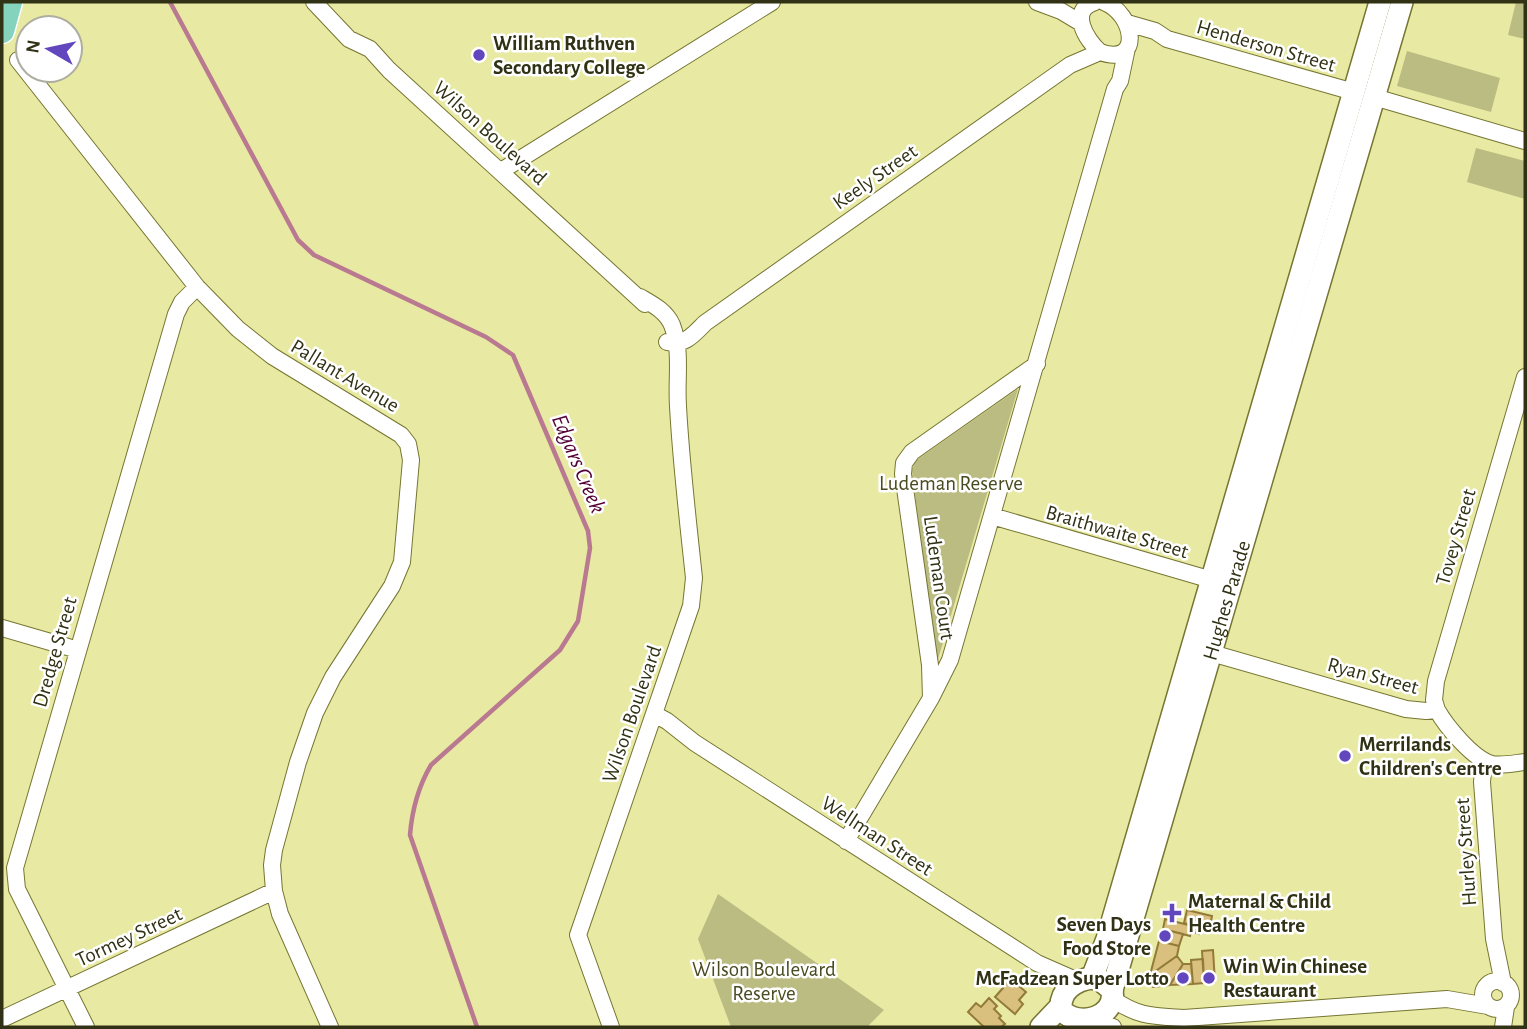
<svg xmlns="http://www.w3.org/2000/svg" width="1527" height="1029" font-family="'Alegreya Sans',sans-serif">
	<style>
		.green { fill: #bbbc82 }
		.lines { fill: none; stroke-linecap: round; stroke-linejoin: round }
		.stream { stroke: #b97991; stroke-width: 4.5 }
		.building { fill: #dac07e; stroke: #927a38; stroke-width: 2 }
		.street-casing { stroke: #767632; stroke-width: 18 }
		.secondary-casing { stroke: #767632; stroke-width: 24 }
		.primary-casing { stroke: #fff; stroke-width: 27 }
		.street { stroke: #fff; stroke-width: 16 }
		.secondary { stroke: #fff; stroke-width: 21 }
		.primary { stroke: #85d3bc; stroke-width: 24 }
		.poi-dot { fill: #6246be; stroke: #fff; stroke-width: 2.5 }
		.labels { text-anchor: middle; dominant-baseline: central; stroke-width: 5; stroke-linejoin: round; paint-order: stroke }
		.poi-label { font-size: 21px; font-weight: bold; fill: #313115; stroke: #fff; text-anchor: start }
		.street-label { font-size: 21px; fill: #313115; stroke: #fff }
		.park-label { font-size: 21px; fill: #4b4b21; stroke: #fff }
		.water-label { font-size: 23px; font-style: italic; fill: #520034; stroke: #fff }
	</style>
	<rect width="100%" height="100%" fill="#e8e9a2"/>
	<path class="green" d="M1516 2H1525V39L1508 35Z
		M1407 51 1500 78 1491 112 1397 86Z
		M1476 148 1525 161V199L1467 182Z
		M1018 389 936 666 912 470 915 461Z
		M718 894 884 1010 867 1027H731L698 939Z"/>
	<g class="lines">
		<path class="stream" d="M170 2 298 240 314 255 486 337 513 355 588 531 590 548 578 621 560 650 431 765C418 787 412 810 410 835L477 1027"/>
	</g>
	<path class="building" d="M1187 910 1212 916 1210 926 1206 925 1205 929 1184 923Z
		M1165 919 1200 928 1199 934 1191 931 1190 936 1163 929Z
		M1163 929 1183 934 1179 946 1159 941Z
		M1159 941 1179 946 1177 956 1150 975Z
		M1213 950 1215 982 1204 983 1202 951Z
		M1177 956 1183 964 1170 985 1153 987 1149 982 1150 975Z
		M1203 959 1204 983 1193 984 1191 960Z
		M1183 964H1191L1193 984 1170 985Z
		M1011 979 1026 992 1019 1000 1023 1004 1015 1014 995 997Z
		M989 998 997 1006 994 1009 1001 1016 999 1018 1005 1024 1001 1027H984L968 1012 976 1003 981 1007Z"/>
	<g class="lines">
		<g class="street-casing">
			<path id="street" d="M314 2 349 39 370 49 389 70 645 304
				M1037 2 1061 11 1081 23
				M1095 2C1068 10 1086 40 1100 52 1143 67 1135 14 1104 2
				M1127 23 1155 31 1167 39 1354 92
				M18 60 197 287 238 329 272 356 401 435 408 444 411 460 402 562 392 586 333 677 315 713 298 762 274 850 272 865 274 891 280 914 330 1027
				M1374 97 1525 141
				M501 171 772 2
				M667 342C685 346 694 334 705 323L1070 65 1100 52
				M992 516 1222 583
				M2 628 78 650
				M1201 650 1406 709 1426 711 1437 710C1446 726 1473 759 1492 764 1502 766 1515 763 1525 762
				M931 698 930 665 903 474 904 463 912 452 1037 364
				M1437 710 1434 700 1436 681 1525 377
				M654 714 667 721 695 743 1037 963 1078 981
				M1484 761 1482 782 1494 939 1503 983
				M846 841 931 698 950 660 1115 89 1120 81 1127 48
				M1483 995a14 14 0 1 1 28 0a14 14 0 1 1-28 0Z
				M1113 999C1138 1017 1154 1016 1184 1018L1447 999 1488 1006
				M2 1019 274 891
				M1090 1021 1113 1027
				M86 1027 17 889 15 868 176 314 182 302 197 287
				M611 1027 578 935 691 606 694 578C688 521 681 463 678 406 676 379 682 351 672 325 666 311 652 304 640 297
				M1503 1027 1506 1007"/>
		</g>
		<g class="secondary-casing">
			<g id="secondary">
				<path d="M1092 978 1107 939 1380 2"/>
				<path d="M1092 978 1100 980 1112 990C1117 1017 1079 1029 1061 1010 1059 991 1075 980 1092 978Z"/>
				<path id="s1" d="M1112 990 1402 2"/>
				<path d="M1041 1027 1060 1007"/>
			</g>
		</g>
		<g class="primary-casing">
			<path id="primary" d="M2 31 10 2"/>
		</g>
		<use href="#street" class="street"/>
		<use href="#secondary" class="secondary"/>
		<use href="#primary" class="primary"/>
	</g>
	<g class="poi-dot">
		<circle cx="479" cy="55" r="7"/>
		<circle cx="1345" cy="756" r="7"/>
		<path d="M1168.5 902.5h7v7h7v7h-7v7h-7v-7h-7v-7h7z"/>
		<circle cx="1165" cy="936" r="7"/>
		<circle cx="1183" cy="978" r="7"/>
		<circle cx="1209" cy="978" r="7"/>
	</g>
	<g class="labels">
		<g class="poi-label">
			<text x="493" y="43">William Ruthven<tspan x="493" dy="24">Secondary College</tspan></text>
			<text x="1359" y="744">Merrilands<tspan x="1359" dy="24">Children's Centre</tspan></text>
			<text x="1188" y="901">Maternal &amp; Child<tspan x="1188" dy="24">Health Centre</tspan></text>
			<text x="1151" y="924" text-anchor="end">Seven Days<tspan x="1151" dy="24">Food Store</tspan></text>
			<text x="1223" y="966">Win Win Chinese<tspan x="1223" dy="24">Restaurant</tspan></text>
			<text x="1169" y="978" text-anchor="end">McFadzean Super Lotto</text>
		</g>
		<g class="street-label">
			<text transform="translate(1266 46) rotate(16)">Henderson Street</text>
			<text transform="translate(490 133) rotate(42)">Wilson Boulevard</text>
			<text transform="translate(875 177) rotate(-35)">Keely Street</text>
			<text transform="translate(345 376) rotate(31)">Pallant Avenue</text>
			<text transform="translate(1117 532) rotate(16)">Braithwaite Street</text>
			<text transform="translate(1456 537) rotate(-74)">Tovey Street</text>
			<text transform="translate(939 578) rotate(82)">Ludeman Court</text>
			<text stroke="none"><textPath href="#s1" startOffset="406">Hughes Parade</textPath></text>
			<text transform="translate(55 652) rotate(-74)">Dredge Street</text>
			<text transform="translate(1373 676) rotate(15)">Ryan Street</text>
			<text transform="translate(632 714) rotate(-71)">Wilson Boulevard</text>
			<text transform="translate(877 836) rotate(33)">Wellman Street</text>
			<text transform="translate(1466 852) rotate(-94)">Hurley Street</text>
			<text transform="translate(129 937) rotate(-25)">Tormey Street</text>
		</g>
		<g class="park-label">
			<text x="951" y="483">Ludeman Reserve</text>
			<text x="764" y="969">Wilson Boulevard<tspan x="764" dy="24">Reserve</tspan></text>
		</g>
		<g class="water-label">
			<text transform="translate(578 464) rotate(67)">Edgars Creek</text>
		</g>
	</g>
	<rect width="1527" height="1029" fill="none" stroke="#313115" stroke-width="7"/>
	<g transform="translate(49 49) rotate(279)"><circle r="33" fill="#ffffff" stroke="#adada1" stroke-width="2"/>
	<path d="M0-5L12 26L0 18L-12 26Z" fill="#6246be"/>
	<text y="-10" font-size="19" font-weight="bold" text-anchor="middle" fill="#313115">N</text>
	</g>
</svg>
